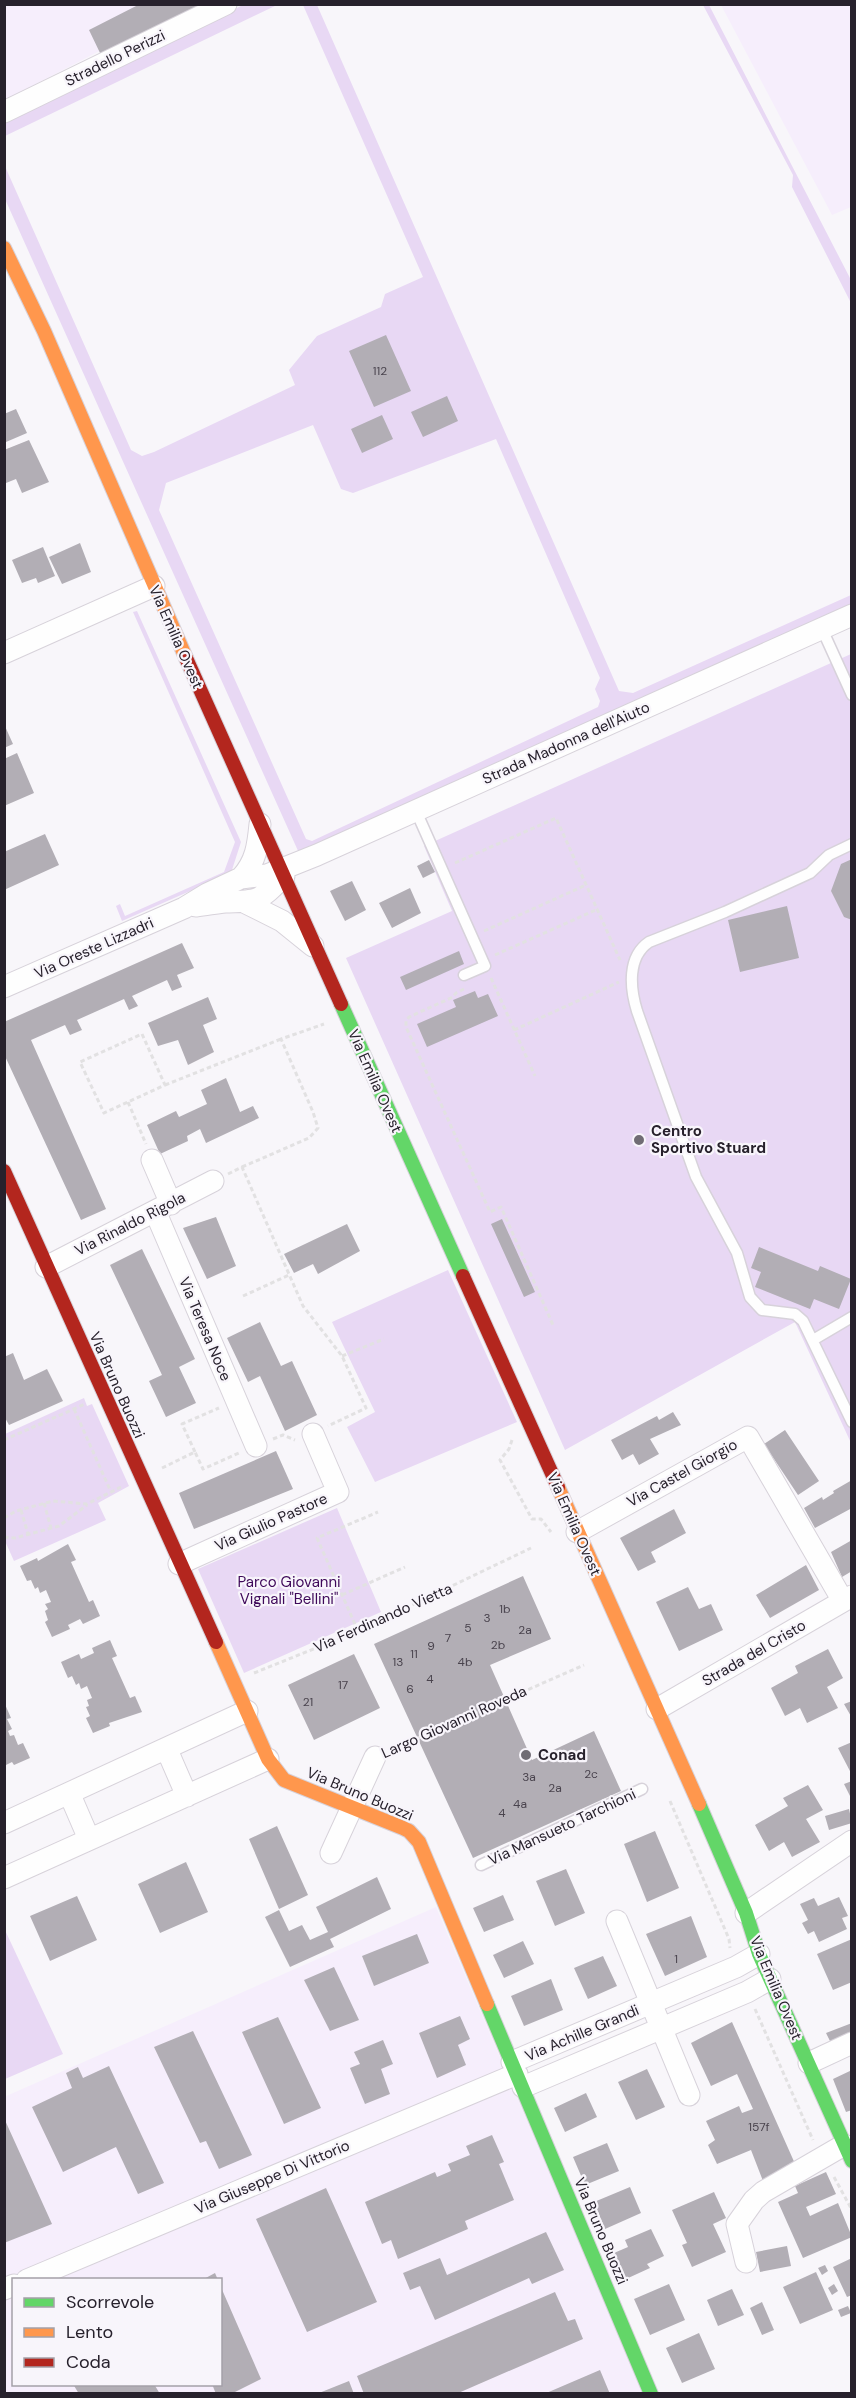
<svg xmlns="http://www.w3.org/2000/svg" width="856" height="2398" font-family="'DM Sans',sans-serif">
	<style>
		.built { fill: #f6eefc; fill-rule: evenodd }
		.green { fill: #e8d8f4; fill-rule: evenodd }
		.building { fill: #b2aeb5 }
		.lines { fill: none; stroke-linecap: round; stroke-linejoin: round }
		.lane-casing { stroke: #d7d2da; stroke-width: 13 }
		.street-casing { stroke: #d7d2da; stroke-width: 23 }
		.fast-casing { stroke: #d7d2da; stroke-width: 16 }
		.slow-casing { stroke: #d7d2da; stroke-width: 16 }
		.jam-casing { stroke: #d7d2da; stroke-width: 16 }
		.path { stroke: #e2e1e2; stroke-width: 3; stroke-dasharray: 4.5 3; stroke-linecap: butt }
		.lane { stroke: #fefefe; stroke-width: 10 }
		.street { stroke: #fefefe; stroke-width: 21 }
		.fast { stroke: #63d668; stroke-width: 14 }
		.slow { stroke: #ff974d; stroke-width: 14 }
		.jam { stroke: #b3261e; stroke-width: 14 }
		.poi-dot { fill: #706c74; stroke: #f8f5fb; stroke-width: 2 }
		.labels { text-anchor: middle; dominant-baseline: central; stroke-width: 4.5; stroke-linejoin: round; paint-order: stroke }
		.number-label { font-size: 12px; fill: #4a444e }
		.street-label { font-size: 15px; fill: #27212c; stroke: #f8f5fb }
		.poi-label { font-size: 15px; font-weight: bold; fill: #27212c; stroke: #f8f5fb; text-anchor: start }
		.park-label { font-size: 15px; fill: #3e0859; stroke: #f8f5fb }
	</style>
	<rect width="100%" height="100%" fill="#f8f6fa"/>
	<path class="built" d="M5 5H188L5 100Z
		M721 5H851V207L832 215Z
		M436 1907 643 2393H5L4 2097ZM14 2280H220V2384H14Z"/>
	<path class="green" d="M243 5H277L5 136V123L32 110 42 102Z
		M303 5H317L619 691 633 693 851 595V607L299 853 5 199 4 164 131 450 142 456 154 452 295 385 289 370 317 336 381 307 385 294 423 277ZM313 425 341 489 353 493 496 439 600 678 595 689 600 701 598 707 312 841 306 839 159 510 166 483Z
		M703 5H709L851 280V303L792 187 793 175Z
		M137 611 241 842 231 873 122 921 116 906 120 904 125 916 224 872 235 842 133 612Z
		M851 654V1443L795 1322 565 1450 346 958 452 911 424 846Z
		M448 1270 517 1422 375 1482 347 1427 375 1412 332 1322Z
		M84 1398 87 1406 92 1404 129 1486 98 1503 106 1520 14 1561 5 1541V1434Z
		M337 1508 381 1612 244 1673 198 1569Z
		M4 1928 63 2054 5 2079H4Z"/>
	<path class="building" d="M140 4H210L101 55 89 30Z
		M386 335 411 391 374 407 349 351Z
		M447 396 458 421 423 437 411 412Z
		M16 409 27 433 6 442 4 414Z
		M382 415 393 439 362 453 351 429Z
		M29 440 49 482 22 493 16 479 6 483 4 480V450Z
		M80 543 91 572 62 584 49 557Z
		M43 547 55 576 38 583 36 578 22 583 12 560Z
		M4 724 13 744 4 748Z
		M17 753 34 793 4 806V759Z
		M45 834 59 865 4 890V852Z
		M852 859V920L844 917 831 891 841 864Z
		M429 860 435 872 423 878 417 866Z
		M352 881 366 910 345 921 330 891Z
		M410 888 421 913 392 928 379 903Z
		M787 906 799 958 740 972 728 920Z
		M182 943 194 968 177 975 182 987 172 991 167 980 132 996 138 1006 129 1010 124 999 77 1020 82 1030 70 1035 65 1025 31 1040 106 1209 81 1220 4 1054V1022Z
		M459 951 464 964 406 990 400 977Z
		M475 991 478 998 488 994 498 1016 427 1047 417 1024 456 1007 453 1000Z
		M208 997 217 1019 203 1025 214 1052 188 1065 178 1040 158 1046 148 1023Z
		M226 1078 240 1112 253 1106 259 1118 206 1143 200 1129 187 1136 188 1141 160 1154 147 1125 176 1111 179 1117 207 1104 201 1090Z
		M216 1217 236 1266 207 1279 183 1228Z
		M502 1219 535 1292 524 1297 491 1224Z
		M347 1224 360 1251 318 1274 313 1264 294 1273 284 1254Z
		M759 1247 818 1271 820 1266 851 1279 839 1309 814 1299 810 1309 755 1287 761 1272 751 1268Z
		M142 1249 195 1359 179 1367 196 1403 166 1417 149 1381 162 1375 110 1265Z
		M260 1322 281 1366 292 1361 317 1415 285 1431 260 1376 248 1382 227 1338Z
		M13 1353 24 1380 47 1369 63 1401 9 1425 4 1416V1357Z
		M673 1412 681 1425 650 1439 659 1454 639 1465 633 1454 622 1460 611 1440 657 1416 659 1420Z
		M785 1430 819 1481 798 1495 764 1444Z
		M276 1451 293 1489 194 1529 179 1493Z
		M852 1480V1508L815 1528 804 1508 822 1497 823 1500 834 1493 833 1491Z
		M674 1509 686 1533 651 1552 656 1562 638 1571 620 1538Z
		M852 1540V1571L842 1577 831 1552Z
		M68 1544 76 1560 71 1562 89 1602 93 1600 100 1616 83 1624 80 1619 68 1625 70 1629 52 1637 45 1622 48 1620 45 1611 48 1609 45 1604 51 1602 46 1590 40 1593 38 1587 35 1589 31 1580 27 1581 20 1566 37 1558 38 1561Z
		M806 1565 819 1590 770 1618 756 1595Z
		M523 1576 551 1639 490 1665 532 1760 594 1731 621 1791 473 1858 374 1644Z
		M688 1587 699 1609 711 1604 723 1630 679 1651 656 1602Z
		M110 1640 117 1656 112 1658 130 1698 135 1696 142 1712 109 1723 110 1726 93 1733 86 1718 90 1716 86 1707 89 1706 87 1700 92 1698 87 1686 81 1689 79 1683 76 1685 72 1676 68 1678 61 1662 79 1654 81 1659 94 1653 92 1648Z
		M828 1649 843 1678 827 1687 838 1708 807 1723 800 1708 785 1716 771 1688 798 1673 795 1666Z
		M354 1654 380 1708 314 1740 288 1685Z
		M852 1701V1718L844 1704Z
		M4 1702 11 1718 7 1719 12 1729 8 1731 10 1736 14 1735 18 1745 23 1743 30 1758 14 1765 12 1762 4 1766Z
		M852 1742V1775L838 1748Z
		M852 1781V1800L844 1784Z
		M808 1785 823 1810 806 1819 820 1842 792 1857 784 1842 769 1851 755 1825 788 1806 783 1798Z
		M849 1809 852 1823 829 1830 825 1816Z
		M277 1826 308 1895 279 1909 249 1839Z
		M655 1831 679 1888 647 1902 624 1844Z
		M186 1862 208 1912 160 1933 138 1884Z
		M566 1869 585 1913 555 1926 536 1881Z
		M377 1877 391 1909 330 1939 334 1947 290 1967 265 1917 279 1910 289 1931 302 1925 310 1940 328 1932 316 1907Z
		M503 1895 514 1920 484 1932 473 1908Z
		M77 1896 97 1940 50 1961 30 1916Z
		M839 1897 848 1916 842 1918 847 1929 819 1942 814 1931 808 1934 802 1923 808 1920 800 1904 814 1898 818 1906Z
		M691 1916 707 1957 665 1976 646 1934Z
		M417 1934 429 1963 374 1986 362 1956Z
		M852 1939V1982L833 1990 817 1954Z
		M523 1941 534 1964 504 1978 493 1955Z
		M603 1956 617 1986 588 1999 574 1968Z
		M334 1967 359 2020 330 2031 304 1980Z
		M551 1979 563 2010 524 2026 511 1996Z
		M460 2016 470 2039 458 2045 466 2065 437 2078 419 2033Z
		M278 2017 321 2108 284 2124 242 2032Z
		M732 2022 796 2166 763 2181 751 2150 717 2164 708 2145 715 2140 706 2121 739 2106 742 2113 753 2109 737 2074 711 2086 691 2043Z
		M852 2023V2039L833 2047 826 2033Z
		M193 2031 252 2155 219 2169 206 2141 200 2143 154 2047Z
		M383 2040 393 2064 381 2069 390 2094 365 2104 350 2068 360 2064 354 2052Z
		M109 2066 164 2183 138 2194 116 2147 63 2172 32 2107 72 2088 66 2073 78 2067 83 2078Z
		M647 2069 665 2107 636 2120 618 2082Z
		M852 2070V2110L846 2112 833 2079Z
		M586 2093 597 2117 565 2132 554 2108Z
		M4 2118 52 2224 4 2243Z
		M492 2135 504 2162 499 2164 514 2200 465 2221 468 2229 398 2259 391 2240 382 2244 365 2202 435 2172 437 2177 451 2171 448 2164 470 2155 466 2146Z
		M607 2143 619 2171 585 2185 573 2157Z
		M826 2172 836 2194 806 2207 810 2216 838 2203 852 2237 803 2258 778 2202 798 2193 795 2186Z
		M630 2187 641 2213 605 2229 594 2202Z
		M326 2188 377 2302 307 2332 256 2219Z
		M714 2192 726 2218 713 2224 726 2252 692 2267 682 2245 687 2243 672 2210Z
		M651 2229 664 2256 647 2264 650 2268 626 2279 614 2253 628 2247 625 2240Z
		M546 2232 564 2270 532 2284 529 2278 435 2320 420 2286 410 2290 403 2273 440 2258 447 2275Z
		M787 2246 791 2266 760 2272 756 2252Z
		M852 2258V2295L847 2297 833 2267Z
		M825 2265 828 2271 822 2275 818 2268Z
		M816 2272 833 2310 800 2324 783 2287Z
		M215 2273 218 2280H202Z
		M669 2284 685 2320 650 2335 634 2299Z
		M834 2284 838 2291 832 2295 828 2288Z
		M220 2285 261 2379 231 2394H216L212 2384H220Z
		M732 2289 744 2315 718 2326 707 2300Z
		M555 2292 568 2321 575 2319 583 2339 456 2394H364L357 2376Z
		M762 2302 774 2330 762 2335 750 2308Z
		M848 2306 851 2313 841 2317 838 2310Z
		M699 2333 715 2369 682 2383 666 2348Z
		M600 2370 610 2394H544Z
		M349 2381 354 2394H319V2393Z
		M73 2384H154L160 2394H79Z"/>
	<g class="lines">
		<g class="lane-casing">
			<path id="lane" d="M822 629 852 695
				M416 811 485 966 464 975
				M852 844 829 855 810 873 725 912 649 942C627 957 630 988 637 1011L696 1177 737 1253 750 1297 762 1310 795 1314 803 1321 852 1422
				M813 1340 852 1317
				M481 1865 642 1789"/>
		</g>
		<g class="street-casing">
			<path id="street" d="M4 112 226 4
				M4 653 154 586
				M241 878C256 862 258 845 260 824
				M246 903 282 921 313 946
				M196 906C206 905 215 903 225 902 260 901 258 902 284 876
				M4 987 184 908 207 894 241 878 267 875 317 855 852 615
				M152 1160 171 1204
				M155 1211 256 1446
				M46 1267 213 1181
				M577 1532 748 1437 843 1601
				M179 1564 338 1492 313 1434
				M657 1709 852 1596
				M167 1750 187 1796
				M70 1795 89 1839
				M4 1823 247 1711
				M331 1853 375 1757
				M4 1878 268 1759
				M746 1913 852 1841
				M617 1921 689 2095
				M512 2062 736 1967 759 1954
				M809 2063 852 2043
				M523 2087 747 1992 770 1979
				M746 2262 737 2224 754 2200 763 2192 844 2145
				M27 2280 517 2074
				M4 2289 14 2285"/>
		</g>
		<g class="fast-casing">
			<path id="fast" d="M341 1004 463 1276
				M699 1804 746 1913 759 1954 852 2161
				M487 2004 651 2394"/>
		</g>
		<g class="slow-casing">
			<path id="slow" d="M4 248 44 331 186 658
				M558 1487 699 1804
				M216 1642 268 1759 284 1780 403 1828 409 1831 419 1842 487 2004"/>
		</g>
		<g class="jam-casing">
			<path id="jam" d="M186 658 341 1004
				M4 1171 216 1642
				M463 1276 558 1487"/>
		</g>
		<path class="path" d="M455 863 556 818 620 960
			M484 931 586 885
			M495 955 598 909
			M491 978 535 1076
			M464 989 456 993 453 997 409 1017 406 1021V1027L490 1212 501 1207 553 1325
			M514 1030 619 982
			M142 1034 165 1085 104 1113 80 1062Z
			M165 1085 281 1039
			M128 1102 146 1144
			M242 1167 309 1138 318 1128 313 1112 281 1039 324 1024
			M228 1174 242 1167 303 1306 342 1356 366 1408 328 1426
			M243 1296 289 1275
			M342 1356 384 1339
			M74 1409 111 1492
			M273 1439 283 1435 295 1440
			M4 1440 85 1404
			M512 1440 509 1449 500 1460 532 1519H541L551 1532
			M195 1452 182 1424 219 1408
			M162 1468 195 1452 203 1469 239 1453
			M44 1503 51 1528
			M21 1510 28 1534
			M4 1518 16 1511 53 1501 87 1504 121 1487
			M4 1537 15 1538 59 1526 87 1505
			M342 1595 405 1567
			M358 1631 317 1538 378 1512
			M254 1673 358 1631 531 1548
			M391 1750 584 1665
			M670 1801 729 1939 730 1948
			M755 2009 813 2140
			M834 2177 852 2210"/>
		<use href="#lane" class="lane"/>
		<use href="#street" class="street"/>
		<use href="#fast" class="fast"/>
		<use href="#slow" class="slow"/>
		<use href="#jam" class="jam"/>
	</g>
	<g class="poi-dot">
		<circle cx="639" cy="1140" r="6"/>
		<circle cx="526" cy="1755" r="6"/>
	</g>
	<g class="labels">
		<g class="number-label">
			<text x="380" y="371">112</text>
			<text x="505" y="1609">1b</text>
			<text x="487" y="1618">3</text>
			<text x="468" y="1628">5</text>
			<text x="525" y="1630">2a</text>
			<text x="448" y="1638">7</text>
			<text x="498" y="1645">2b</text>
			<text x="431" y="1646">9</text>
			<text x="414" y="1654">11</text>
			<text x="398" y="1662">13</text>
			<text x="465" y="1662">4b</text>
			<text x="430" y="1679">4</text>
			<text x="343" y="1685">17</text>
			<text x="410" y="1689">6</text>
			<text x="308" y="1702">21</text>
			<text x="591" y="1774">2c</text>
			<text x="529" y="1777">3a</text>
			<text x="555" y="1788">2a</text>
			<text x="520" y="1804">4a</text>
			<text x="502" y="1813">4</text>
			<text x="676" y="1959">1</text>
			<text x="759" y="2127">157f</text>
		</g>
		<g class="street-label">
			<text transform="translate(115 58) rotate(-26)">Stradello Perizzi</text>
			<text transform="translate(176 637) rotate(66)">Via Emilia Ovest</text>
			<text transform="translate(566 743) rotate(-24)">Strada Madonna dell'Aiuto</text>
			<text transform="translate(94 948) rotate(-24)">Via Oreste Lizzadri</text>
			<text transform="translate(375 1081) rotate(66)">Via Emilia Ovest</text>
			<text transform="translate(130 1224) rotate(-27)">Via Rinaldo Rigola</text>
			<text transform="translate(205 1329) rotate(67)">Via Teresa Noce</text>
			<text transform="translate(117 1385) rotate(66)">Via Bruno Buozzi</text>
			<text transform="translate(682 1473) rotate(-29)">Via Castel Giorgio</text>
			<text transform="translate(271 1522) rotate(-24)">Via Giulio Pastore</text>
			<text transform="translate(574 1524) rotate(66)">Via Emilia Ovest</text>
			<text transform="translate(383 1618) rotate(-24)">Via Ferdinando Vietta</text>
			<text transform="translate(754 1653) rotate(-30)">Strada del Cristo</text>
			<text transform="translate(454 1722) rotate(-24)">Largo Giovanni Roveda</text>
			<text transform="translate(360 1794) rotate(23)">Via Bruno Buozzi</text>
			<text transform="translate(562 1827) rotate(-25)">Via Mansueto Tarchioni</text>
			<text transform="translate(776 1988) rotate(67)">Via Emilia Ovest</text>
			<text transform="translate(582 2033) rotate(-23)">Via Achille Grandi</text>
			<text transform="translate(272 2177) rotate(-23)">Via Giuseppe Di Vittorio</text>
			<text transform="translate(601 2231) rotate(67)">Via Bruno Buozzi</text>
		</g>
		<g class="poi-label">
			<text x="651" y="1131">Centro<tspan x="651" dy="17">Sportivo Stuard</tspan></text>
			<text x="538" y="1755">Conad</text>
		</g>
		<g class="park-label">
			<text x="289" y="1582">Parco Giovanni<tspan x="289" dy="17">Vignali "Bellini"</tspan></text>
		</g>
	</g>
	<rect width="856" height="2398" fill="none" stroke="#27212c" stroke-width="12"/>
	<rect x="12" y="2278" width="210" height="108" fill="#f8f5fb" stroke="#a4a0a8" stroke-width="1.5"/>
	<rect x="24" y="2298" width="30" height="9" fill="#63d668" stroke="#a4a0a8" stroke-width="1.5"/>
	<text x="66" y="2308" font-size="18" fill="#27212c">Scorrevole</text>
	<rect x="24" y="2328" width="30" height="9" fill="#ff974d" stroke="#a4a0a8" stroke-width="1.5"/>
	<text x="66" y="2338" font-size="18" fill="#27212c">Lento</text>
	<rect x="24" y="2358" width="30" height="9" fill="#b3261e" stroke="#a4a0a8" stroke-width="1.5"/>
	<text x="66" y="2368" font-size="18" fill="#27212c">Coda</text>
</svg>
